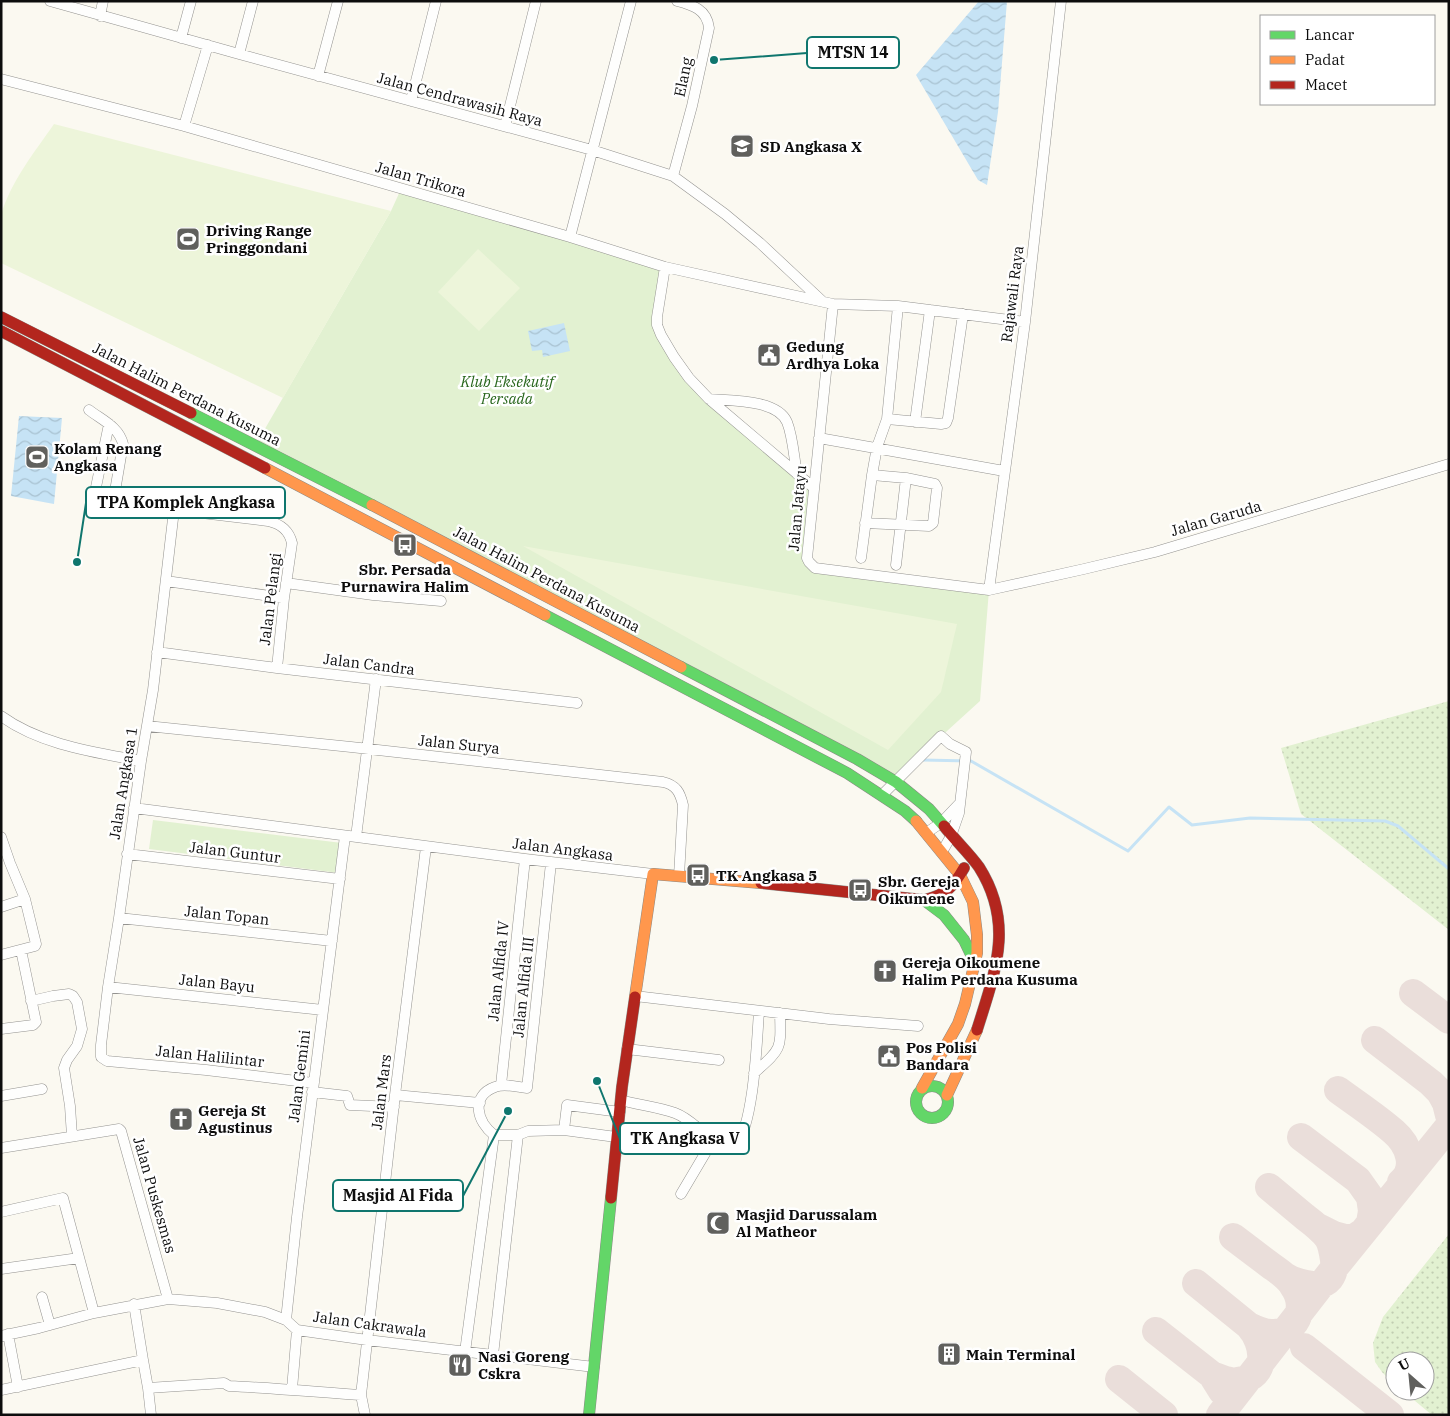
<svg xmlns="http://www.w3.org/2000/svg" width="1450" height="1416" font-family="'IBM Plex Serif',serif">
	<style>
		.grass { fill: url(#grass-dots) }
		.park { fill: #e2f1d1 }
		.pitch { fill: #edf5da }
		.water { fill: url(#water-waves) }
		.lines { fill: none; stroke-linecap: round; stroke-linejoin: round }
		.stream { stroke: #c6e3f5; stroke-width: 3 }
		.taxiway { stroke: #eadeda; stroke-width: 28 }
		.street-casing { stroke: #949390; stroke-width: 11 }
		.fast-casing { stroke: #8b8a86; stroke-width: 12 }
		.slow-casing { stroke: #8b8a86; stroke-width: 12 }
		.jam-casing { stroke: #8b8a86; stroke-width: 12 }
		.street { stroke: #fefefd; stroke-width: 10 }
		.fast { stroke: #63d668; stroke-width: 11 }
		.slow { stroke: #ff974d; stroke-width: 11 }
		.jam { stroke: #b3261e; stroke-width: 11 }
		.labels { text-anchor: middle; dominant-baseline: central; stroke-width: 5; stroke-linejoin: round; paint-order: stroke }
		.street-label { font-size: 15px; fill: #0d0d0d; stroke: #fff }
		.poi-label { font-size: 15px; font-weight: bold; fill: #0d0d0d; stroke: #fff; text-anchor: start }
		.park-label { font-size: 15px; font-style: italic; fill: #28661c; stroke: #fff }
		.leader { fill: none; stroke: #0f766e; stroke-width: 2 }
		.callout-dot { fill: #0f766e; stroke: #fff; stroke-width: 2 }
		.callout { fill: #fff; stroke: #0f766e; stroke-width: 2 }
		.callout-label { font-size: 16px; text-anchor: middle; font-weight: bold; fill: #0d0d0d }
	</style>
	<defs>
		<pattern id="grass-dots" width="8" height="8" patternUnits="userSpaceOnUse" patternTransform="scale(1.25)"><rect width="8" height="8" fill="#e2f1d1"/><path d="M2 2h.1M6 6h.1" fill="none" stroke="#c1cdb2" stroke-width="1.8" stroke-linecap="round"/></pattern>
		<pattern id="water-waves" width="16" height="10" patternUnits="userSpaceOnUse" patternTransform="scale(1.25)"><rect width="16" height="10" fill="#c6e3f5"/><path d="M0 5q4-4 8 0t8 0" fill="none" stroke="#a9c2d1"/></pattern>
	</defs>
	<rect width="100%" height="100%" fill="#fbf9f1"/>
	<path class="grass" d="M1449 701V930L1301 814 1281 748Z
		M1449 1234V1415H1432L1403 1391H1425V1361H1395V1385L1382 1372 1375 1362 1373 1343 1383 1317Z"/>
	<path class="park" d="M401 189 665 267 657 325 689 378 814 488 811 564 989 590 980 701 947 731 896 782 255 446 391 211Z
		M153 820 342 843 339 873 149 849Z"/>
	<path class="pitch" d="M54 124 391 211 283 398 1 263V215C11 181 34 153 54 124Z
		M478 249 520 288 479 331 438 292Z
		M523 546 957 624 941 692 888 750Z"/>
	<path class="water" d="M979 1H1007L998 112 987 185 978 180 916 75Z
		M564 323 570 351 543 357 542 350 532 351 528 331Z
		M19 416 62 418 54 504 11 496Z"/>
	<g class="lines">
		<path class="stream" d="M922 760 971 761 1128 851 1169 807 1192 825 1250 818 1385 821 1398 826 1449 869"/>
		<path class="taxiway" d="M1413 993 1449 1020
			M1375 1040 1431 1083 1440 1092 1446 1103 1449 1115
			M1338 1090C1357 1104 1377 1117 1394 1132 1408 1144 1418 1168 1401 1182
			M1301 1137 1358 1180 1370 1197 1372 1211 1370 1223 1363 1232 1354 1238H1345L1334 1235 1318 1227
			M1269 1187C1281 1197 1293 1207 1305 1217 1313 1223 1322 1230 1328 1238 1332 1245 1333 1253 1334 1260 1337 1294 1302 1287 1283 1275
			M1233 1237C1245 1246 1258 1256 1270 1265 1278 1271 1288 1277 1293 1286 1306 1304 1300 1331 1275 1333 1265 1334 1257 1330 1249 1326
			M1196 1283 1249 1326C1265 1344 1269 1377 1238 1381 1229 1383 1220 1378 1212 1375
			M1156 1331 1212 1375 1222 1391
			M1304 1347 1390 1415
			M1119 1379 1164 1415
			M1220 1415 1335 1267 1449 1126"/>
		<g class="street-casing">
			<path id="street" d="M50 1 239 54 592 150 673 176 725 214 760 243 822 301
				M100 16 103 1
				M181 38 191 1
				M239 54 253 1
				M318 76 338 1
				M1 79 184 126 570 237 665 267 833 304 898 306 1025 322
				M411 101 436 1
				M184 126 208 45
				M505 126 536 1
				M673 176 692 106 709 28C707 9 692 5 677 1
				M570 237 631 1
				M665 267 657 317V325L661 335 674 357 689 378 709 399 814 488
				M833 304 807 558 809 562 815 568 989 590 1084 569 1155 552 1449 464
				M709 399C730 401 777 399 787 422 793 437 794 458 797 474
				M89 410C102 420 119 427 123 444L113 503
				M887 419 941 424 946 423 948 418 963 314
				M915 422 930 310
				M109 424 95 492 97 499 100 501 268 521C281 524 289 530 292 543L284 598 277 668
				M819 438 1004 471
				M174 510 153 690 141 761 119 918 108 987 101 1045V1057L107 1061 206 1070 313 1083
				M865 523 929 526 933 523 937 488 935 484 906 478 872 475
				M861 558 872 475 877 447 887 419 898 306
				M896 565 906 478
				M166 581 284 598
				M286 583 373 595 441 601
				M989 590 1025 322 1061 1
				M157 652 277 668 577 703
				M1 716C41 745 94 752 141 761
				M147 726 351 747 663 782C676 785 680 792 683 805L679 876
				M882 795 941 736 950 744 966 752 959 813 951 836 942 852
				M134 808 525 859 653 874
				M926 833 941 823 960 803
				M1 837 10 863 25 899 36 944 35 946 1 955
				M356 837 376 679
				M127 854 340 879
				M551 863 527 1088C517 1087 504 1083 495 1087 470 1096 477 1122 494 1135H518L528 1131 564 1130 616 1137
				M1 907 25 899
				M119 918 332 941
				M108 987 323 1010
				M635 996 829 1019 918 1026
				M31 1001 53 996 69 994 73 996 77 1002 82 1029 77 1046 67 1060 64 1068 70 1106 72 1136
				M1 1029 33 1025 36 1022 21 950
				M627 1049 719 1060
				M754 1073C782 1048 781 1050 780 1013
				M501 1085 525 859
				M312 1092 347 1096 350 1105 394 1107
				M395 1095 480 1103
				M1 1096 42 1089
				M621 1100C638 1105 658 1107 675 1113 697 1121 710 1147 735 1146 754 1127 757 1039 759 1011
				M564 1130 567 1105 620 1112
				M1 1148 119 1129 121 1131 168 1299
				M681 1194 713 1140
				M1 1212 63 1198 94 1313
				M1 1269 79 1258
				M42 1297 50 1325
				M286 1320 297 1217 345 836
				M8 1334 18 1387
				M1 1336 39 1328 94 1313 168 1299 217 1303 265 1312 286 1320 297 1330 367 1340 594 1367
				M465 1352 494 1135
				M493 1355 518 1135
				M143 1360 148 1388 224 1383 229 1386C273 1388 317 1392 361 1395
				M148 1388 151 1415
				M292 1389 297 1330
				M1 1390 143 1360 134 1304
				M365 1415 361 1395 395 1095 426 847"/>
		</g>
		<g class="fast-casing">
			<path id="fast" d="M191 413 372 505
				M545 615 847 773 905 811 916 821
				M681 667 857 759 896 782 929 809 944 826
				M924 900 944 915 964 940 975 963
				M916 1102a16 16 0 1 1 32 0a16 16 0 1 1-32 0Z
				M589 1415 611 1198"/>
		</g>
		<g class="slow-casing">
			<path id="slow" d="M265 468 545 615
				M372 505 681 667
				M916 821 960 875 973 902 977 935V953L965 1004 958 1024 922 1088
				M635 997 653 874 761 883
				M947 1095 977 1030"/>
		</g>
		<g class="jam-casing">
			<path id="jam" d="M1 317 191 413
				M1 331 265 468
				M944 826C955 840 969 853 979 867 1015 924 995 972 977 1030
				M761 883 924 900C946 895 953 887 964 868
				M611 1198 622 1087 635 997"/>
		</g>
		<use href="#street" class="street"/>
		<use href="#fast" class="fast"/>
		<use href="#slow" class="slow"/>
		<use href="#jam" class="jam"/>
	</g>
	<defs>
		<g id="school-square" transform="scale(1.25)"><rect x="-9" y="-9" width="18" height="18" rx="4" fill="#60605d" stroke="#fff"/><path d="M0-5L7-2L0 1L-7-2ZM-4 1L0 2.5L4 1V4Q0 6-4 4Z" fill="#fff"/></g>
		<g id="stadium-square" transform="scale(1.25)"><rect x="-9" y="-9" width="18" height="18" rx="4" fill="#60605d" stroke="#fff"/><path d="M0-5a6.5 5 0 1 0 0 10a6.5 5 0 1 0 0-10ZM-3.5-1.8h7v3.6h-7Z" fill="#fff"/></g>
		<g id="civic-square" transform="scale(1.25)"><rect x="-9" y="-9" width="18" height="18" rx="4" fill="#60605d" stroke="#fff"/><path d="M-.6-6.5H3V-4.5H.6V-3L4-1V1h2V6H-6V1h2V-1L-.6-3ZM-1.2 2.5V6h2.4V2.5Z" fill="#fff"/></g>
		<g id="bus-square" transform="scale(1.25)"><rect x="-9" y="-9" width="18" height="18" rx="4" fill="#60605d" stroke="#fff"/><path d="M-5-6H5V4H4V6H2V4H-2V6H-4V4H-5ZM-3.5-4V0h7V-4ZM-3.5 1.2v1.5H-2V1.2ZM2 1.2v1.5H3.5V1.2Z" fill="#fff"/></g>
		<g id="church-square" transform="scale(1.25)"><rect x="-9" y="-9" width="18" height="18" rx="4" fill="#60605d" stroke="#fff"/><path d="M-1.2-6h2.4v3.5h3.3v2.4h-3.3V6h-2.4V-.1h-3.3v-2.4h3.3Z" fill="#fff"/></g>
		<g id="mosque-square" transform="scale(1.25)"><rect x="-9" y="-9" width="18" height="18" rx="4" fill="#60605d" stroke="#fff"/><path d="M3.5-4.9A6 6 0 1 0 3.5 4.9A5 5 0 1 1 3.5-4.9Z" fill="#fff"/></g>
		<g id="building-square" transform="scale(1.25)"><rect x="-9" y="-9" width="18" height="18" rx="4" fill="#60605d" stroke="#fff"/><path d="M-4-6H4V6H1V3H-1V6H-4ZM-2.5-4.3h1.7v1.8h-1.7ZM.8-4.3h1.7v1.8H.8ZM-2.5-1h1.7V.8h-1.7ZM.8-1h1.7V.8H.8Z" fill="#fff"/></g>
		<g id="restaurant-square" transform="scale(1.25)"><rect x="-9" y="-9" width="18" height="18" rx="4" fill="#60605d" stroke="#fff"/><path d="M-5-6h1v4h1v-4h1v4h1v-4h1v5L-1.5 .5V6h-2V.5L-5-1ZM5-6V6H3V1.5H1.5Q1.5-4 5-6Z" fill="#fff"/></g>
	</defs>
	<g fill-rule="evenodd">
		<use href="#school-square" x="742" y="146"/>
		<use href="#stadium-square" x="188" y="239"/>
		<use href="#civic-square" x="769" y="355"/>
		<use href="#stadium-square" x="37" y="457"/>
		<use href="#bus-square" x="405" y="545"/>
		<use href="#bus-square" x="698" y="875"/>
		<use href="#bus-square" x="860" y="890"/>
		<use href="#church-square" x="885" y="971"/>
		<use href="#civic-square" x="889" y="1056"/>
		<use href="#church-square" x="181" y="1119"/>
		<use href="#mosque-square" x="718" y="1223"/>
		<use href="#building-square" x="949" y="1354"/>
		<use href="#restaurant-square" x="460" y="1365"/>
	</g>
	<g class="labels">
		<g class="street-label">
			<text transform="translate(683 77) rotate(-78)">Elang</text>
			<text transform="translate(460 99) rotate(15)">Jalan Cendrawasih Raya</text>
			<text transform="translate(421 179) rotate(16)">Jalan Trikora</text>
			<text transform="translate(1012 294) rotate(-83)">Rajawali Raya</text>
			<text transform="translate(187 394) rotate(27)">Jalan Halim Perdana Kusuma</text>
			<text transform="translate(797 508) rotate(-85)">Jalan Jatayu</text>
			<text transform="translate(1216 518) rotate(-16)">Jalan Garuda</text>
			<text transform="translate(547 579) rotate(28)">Jalan Halim Perdana Kusuma</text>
			<text transform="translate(270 599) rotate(-83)">Jalan Pelangi</text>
			<text transform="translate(369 664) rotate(7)">Jalan Candra</text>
			<text transform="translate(459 744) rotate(6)">Jalan Surya</text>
			<text transform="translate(123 783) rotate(-81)">Jalan Angkasa 1</text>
			<text transform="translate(563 849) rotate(7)">Jalan Angkasa</text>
			<text transform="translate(235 852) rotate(7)">Jalan Guntur</text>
			<text transform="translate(227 915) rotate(6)">Jalan Topan</text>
			<text transform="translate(498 971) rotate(-84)">Jalan Alfida IV</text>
			<text transform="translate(217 983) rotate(6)">Jalan Bayu</text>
			<text transform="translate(523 987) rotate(-84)">Jalan Alfida III</text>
			<text transform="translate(210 1056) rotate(6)">Jalan Halilintar</text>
			<text transform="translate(299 1076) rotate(-83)">Jalan Gemini</text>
			<text transform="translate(381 1092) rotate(-83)">Jalan Mars</text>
			<text transform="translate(155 1195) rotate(74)">Jalan Puskesmas</text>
			<text transform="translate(370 1324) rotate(8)">Jalan Cakrawala</text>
		</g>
		<g class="poi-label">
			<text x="760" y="146">SD Angkasa X</text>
			<text x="206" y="230">Driving Range<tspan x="206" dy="17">Pringgondani</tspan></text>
			<text x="786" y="346">Gedung<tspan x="786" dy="17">Ardhya Loka</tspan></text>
			<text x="54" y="448">Kolam Renang<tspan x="54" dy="17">Angkasa</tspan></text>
			<text x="405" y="569" text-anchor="middle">Sbr. Persada<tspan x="405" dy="17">Purnawira Halim</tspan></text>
			<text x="716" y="875">TK Angkasa 5</text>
			<text x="878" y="881">Sbr. Gereja<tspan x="878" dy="17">Oikumene</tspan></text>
			<text x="902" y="962">Gereja Oikoumene<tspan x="902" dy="17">Halim Perdana Kusuma</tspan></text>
			<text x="906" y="1047">Pos Polisi<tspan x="906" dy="17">Bandara</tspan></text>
			<text x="198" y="1110">Gereja St<tspan x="198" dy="17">Agustinus</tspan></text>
			<text x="736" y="1214">Masjid Darussalam<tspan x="736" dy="17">Al Matheor</tspan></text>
			<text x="966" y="1354">Main Terminal</text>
			<text x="478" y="1356">Nasi Goreng<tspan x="478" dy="17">Cskra</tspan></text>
		</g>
		<g class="park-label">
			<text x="507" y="381">Klub Eksekutif<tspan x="507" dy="17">Persada</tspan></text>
		</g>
	</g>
	<path class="leader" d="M714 60L807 53M77 562L86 503M597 1081L620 1139M508 1111L463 1196"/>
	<g class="callout-dot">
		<circle cx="714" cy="60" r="5"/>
		<circle cx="77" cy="562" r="5"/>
		<circle cx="597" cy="1081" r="5"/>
		<circle cx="508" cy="1111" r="5"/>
	</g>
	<g class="callout">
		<rect x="807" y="37" width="92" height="31" rx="5"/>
		<rect x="86" y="487" width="199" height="31" rx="5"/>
		<rect x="620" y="1123" width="129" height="31" rx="5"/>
		<rect x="333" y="1180" width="130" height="31" rx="5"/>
	</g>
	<g class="callout-label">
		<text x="853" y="58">MTSN 14</text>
		<text x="186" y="508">TPA Komplek Angkasa</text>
		<text x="685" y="1144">TK Angkasa V</text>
		<text x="398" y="1201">Masjid Al Fida</text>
	</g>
	<rect width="1450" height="1416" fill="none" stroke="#0d0d0d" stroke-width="5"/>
	<rect x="1260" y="15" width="175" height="90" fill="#ffffff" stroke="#9e9e9e"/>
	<rect x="1270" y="31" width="25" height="8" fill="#63d668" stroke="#9e9e9e"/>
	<text x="1305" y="40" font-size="15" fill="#0d0d0d">Lancar</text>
	<rect x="1270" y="56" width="25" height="8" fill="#ff974d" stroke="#9e9e9e"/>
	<text x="1305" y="65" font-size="15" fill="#0d0d0d">Padat</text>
	<rect x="1270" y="81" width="25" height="8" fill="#b3261e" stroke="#9e9e9e"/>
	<text x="1305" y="90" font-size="15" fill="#0d0d0d">Macet</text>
	<g transform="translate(1410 1376) rotate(333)"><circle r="24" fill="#ffffff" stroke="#9e9e9e"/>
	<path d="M0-4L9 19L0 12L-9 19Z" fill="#60605d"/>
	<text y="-8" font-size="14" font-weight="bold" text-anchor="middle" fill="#0d0d0d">U</text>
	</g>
</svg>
